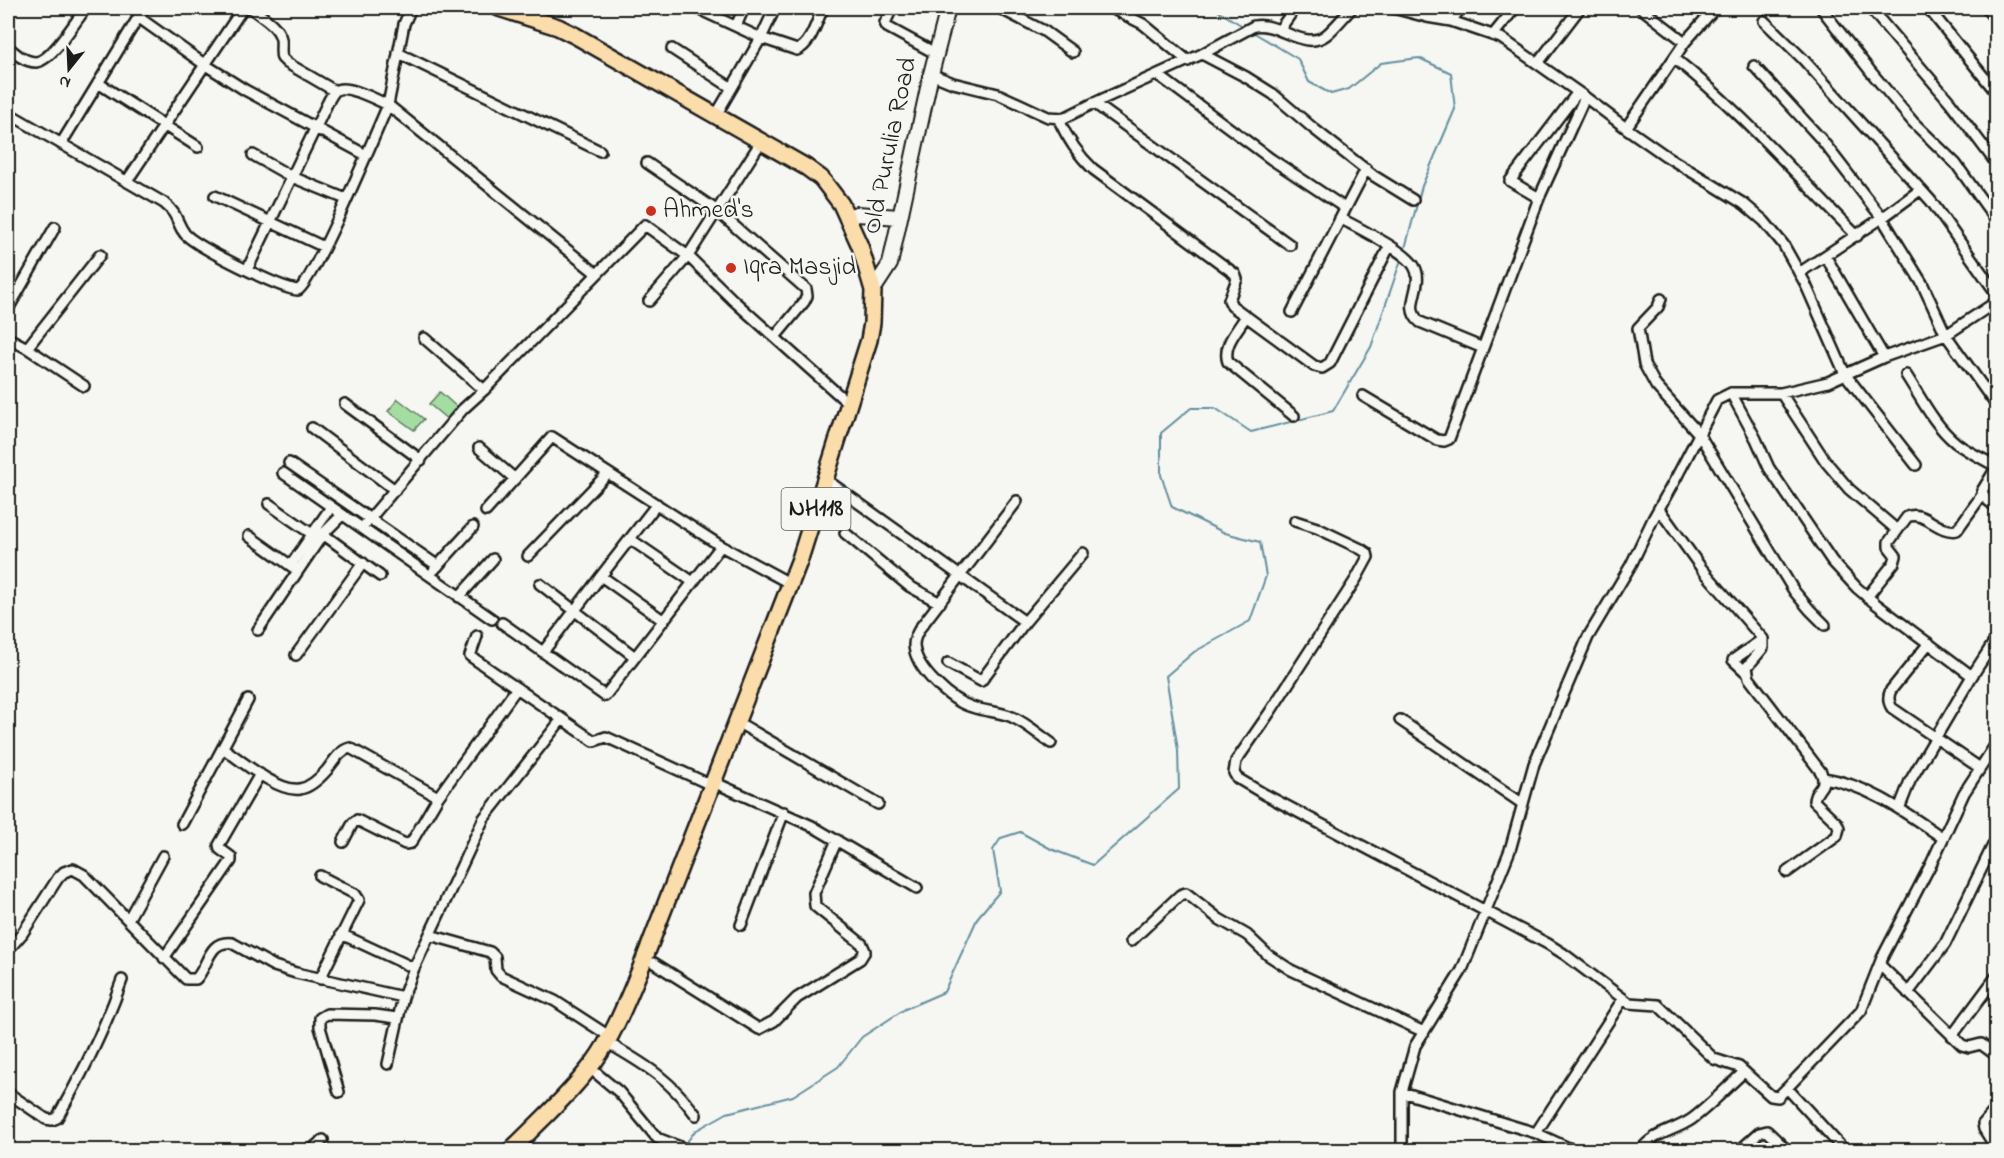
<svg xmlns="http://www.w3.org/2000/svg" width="2004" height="1158" font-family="'Indie Flower',sans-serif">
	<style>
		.green { fill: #a3dda2; stroke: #607c5f; stroke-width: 1.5 }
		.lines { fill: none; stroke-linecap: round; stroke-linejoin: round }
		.stream { stroke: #63909e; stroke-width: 2 }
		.minor-casing { stroke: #1c1c1c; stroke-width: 14 }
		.secondary-casing { stroke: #1c1c1c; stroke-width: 18 }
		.trunk-casing { stroke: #1c1c1c; stroke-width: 20 }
		.minor { stroke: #f6f6f2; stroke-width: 9 }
		.secondary { stroke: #f6f6f2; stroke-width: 14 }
		.trunk { stroke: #fbddab; stroke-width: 15 }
		.poi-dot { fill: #c8321e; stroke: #f6f6f2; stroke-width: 2 }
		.labels { text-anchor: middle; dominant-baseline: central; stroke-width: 5; stroke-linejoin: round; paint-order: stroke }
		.shield { fill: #f6f6f2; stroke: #5d5d5c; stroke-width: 1.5 }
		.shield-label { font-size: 24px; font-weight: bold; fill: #1c1c1c }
		.street-label { font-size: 26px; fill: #1c1c1c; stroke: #f6f6f2 }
		.poi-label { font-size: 26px; fill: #1c1c1c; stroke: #f6f6f2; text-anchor: start }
	</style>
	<rect width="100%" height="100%" fill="#f6f6f2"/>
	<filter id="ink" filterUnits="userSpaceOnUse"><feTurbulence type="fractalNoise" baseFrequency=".0167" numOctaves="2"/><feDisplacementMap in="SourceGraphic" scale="12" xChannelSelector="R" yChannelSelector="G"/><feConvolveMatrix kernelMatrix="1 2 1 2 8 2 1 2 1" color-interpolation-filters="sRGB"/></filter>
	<g filter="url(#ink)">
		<path class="green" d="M440 392 458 408 448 420 429 404Z
			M398 399 424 419 414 430 388 411Z"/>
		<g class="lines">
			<path class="stream" d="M1213 8 1246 28
				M1251 31 1298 59 1309 82 1331 94 1349 89 1381 63 1419 58 1451 73 1455 109 1422 186 1404 252
				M684 1146 695 1131 727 1113 793 1096 838 1067 862 1037 905 1009 944 992 978 917 1000 891 993 850 1001 838 1020 832 1051 849 1093 865 1179 789 1178 750 1166 676 1194 652 1250 621 1266 576 1260 542 1225 533 1172 507 1161 475V433L1191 408H1215L1251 432 1333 411 1371 347 1402 257"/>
			<g class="minor-casing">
				<path id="minor" d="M251 8C261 16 278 25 281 39 282 46 280 52 282 58L287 63 335 91
					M696 8 761 38 797 50C811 45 817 20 823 8
					M892 8 885 23 887 27 935 53
					M999 8 1044 31 1073 52
					M1111 8 1143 24 1188 61
					M1393 8 1427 17 1451 21 1501 38 1585 97 1626 128 1666 156 1744 204 1764 221 1783 244 1805 283 1845 374 1916 465
					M1641 8 1685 42
					M1821 8 1871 72 1913 122 1956 164 1996 220
					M1870 8 1950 102 1996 163
					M1928 8 1996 92
					M1986 8 1996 20
					M138 17 204 64 245 90 366 155
					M1451 21 1461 8
					M1764 21 1802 58 1931 201 1996 293
					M736 26 744 8
					M1280 29 1290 15 1284 8
					M1493 35 1515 8
					M8 47C16 54 25 62 36 62 52 61 76 20 86 8
					M672 49 732 88
					M398 53 600 151
					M1202 54 1246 77 1273 94 1314 129 1374 176 1413 200
					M1674 58C1741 111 1796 175 1857 236
					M1538 63 1580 8
					M1754 66 1821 139 1882 218 1922 283 1946 335 1996 405
					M931 74 953 83 998 94 1048 117 1064 118 1094 103 1202 54 1254 26C1278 21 1304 52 1326 35 1335 28 1344 16 1352 8
					M1158 75 1271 159 1345 208
					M98 83 198 147
					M1094 103 1290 245
					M719 110 761 38 775 8
					M8 113 164 203C179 215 176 223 185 234 197 247 281 289 298 290 313 283 377 130 388 105L597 274
					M1058 118C1067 138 1077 154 1093 169L1235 274 1237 279 1229 300 1232 306 1314 366 1322 368 1330 363 1389 247
					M1626 128 1685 42 1715 8
					M761 142 688 256 733 300 849 404
					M61 144 144 8
					M253 155 292 177 346 199
					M647 163 716 210 806 289 807 296 804 302 775 337
					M127 181 243 8
					M215 196 324 247
					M1539 198 1510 181 1578 92
					M1340 218C1358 228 1404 250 1414 266 1426 285 1401 306 1420 322L1483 348
					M1826 257 1884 357
					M247 270 327 104C329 100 332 94 335 91 345 83 377 100 388 105L404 24 411 8
					M1799 273 1882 218 1920 190
					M1661 299 1658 307 1638 328 1644 364 1656 386 1699 434 1794 591 1810 610 1825 625
					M8 309 55 227
					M1292 312 1366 169
					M1246 316C1238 330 1222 345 1228 362L1294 416
					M8 338 27 348 84 386
					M424 338 484 390
					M27 348 100 255
					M1906 375C1921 398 1934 425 1956 443 1968 452 1983 459 1996 466
					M1731 393 1756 439 1769 468 1832 561 1857 588 1876 604 1972 676
					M1781 393 1826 462 1849 489 1897 530
					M1363 396 1437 440 1444 441 1449 439 1539 198 1585 97
					M345 404 421 460
					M312 428 395 490
					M479 448 515 479
					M289 463 438 566
					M1996 468 1982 491 1985 498 1996 507
					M283 473 492 619
					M832 484 1025 622 1083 553
					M1017 501 920 628C917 633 914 639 914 645 915 669 951 701 972 707 986 712 999 711 1012 717 1026 723 1038 734 1051 743
					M269 504 312 534H318
					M1659 509 1702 569 1763 639V648L1747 667 1749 678 1821 772C1828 789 1815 787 1814 801L1837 823 1839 828 1837 836 1787 872
					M486 511 552 437 721 546 791 584
					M342 515 323 534 380 576
					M1295 521 1317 528 1361 549 1367 553 1368 557 1356 579 1270 712 1236 761 1234 773 1237 778 1264 794 1548 944 1564 954 1629 1003 1658 1005 1714 1059 1739 1067 1771 1096 1778 1097 1787 1088 1844 1150
					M362 528 463 409 484 390 645 225 688 256 649 301
					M845 533 909 586 940 603
					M249 536 294 568
					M630 539 693 582
					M528 556 608 473
					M291 565 331 507
					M434 570 473 527
					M601 576 657 504
					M540 584 635 657
					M459 597 493 559
					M1867 597 1894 563 1896 556 1889 547V542L1907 517C1924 509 1938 534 1957 530L1982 495
					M502 623 605 696 721 546
					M258 630 323 534
					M477 636 470 656 594 741 606 737 711 785
					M1929 643 1891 690C1888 696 1888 702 1892 708L1980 768
					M543 652 601 576 664 621
					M296 655 363 563
					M948 663 981 681 1025 622
					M1747 673 1733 660 1763 639
					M1400 720 1523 804
					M744 726 878 804
					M223 748C240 760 279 793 300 789 311 787 320 778 327 770 333 762 340 750 350 748L438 797 517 688
					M1824 778C1869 785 1906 813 1943 838
					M720 785 812 826 917 888
					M1899 809 1910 781 1972 676 1996 639
					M182 824 248 700
					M343 842 353 823 357 820 405 844 411 843 438 797
					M128 920 163 856
					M741 925 784 812
					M341 934 414 968
					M430 935 490 952 495 957 496 970 501 976 555 1001 609 1036
					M1131 941 1180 895 1186 893 1219 919 1247 935 1268 955 1291 970 1424 1032
					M8 950 22 934 58 878 64 872 73 869 84 875 186 979H196C209 965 208 940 232 943L274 966 296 973 403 997
					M164 958 231 861V857L220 849 219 845 260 774
					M654 963 759 1029 774 1021 797 998 860 959 865 951 862 944 815 906 814 893 837 840
					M1880 965 1962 1045 1969 1047 1981 1044 1996 1055
					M320 979 359 900 355 894 320 876
					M1908 993 1945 944 1996 839
					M1952 1036 1996 977
					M613 1046C649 1067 671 1081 696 1115
					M388 1064 403 997 414 968 484 818 562 719
					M596 1073 619 1092 657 1138 688 1150
					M1787 1088 1861 1011 1882 958 1932 862 1964 793 1996 744
					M339 1092 320 1027V1018L327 1014 375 1015 397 1018
					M1402 1092 1536 1133 1573 1150
					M8 1093 46 1119 52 1120 57 1118C83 1073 105 1029 122 980
					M1996 1109 1983 1124 1984 1129 1996 1148
					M1536 1133 1623 999
					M311 1150 323 1140
					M1402 1150V1092L1415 1046 1462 970 1510 850 1534 764 1588 637 1631 565 1653 519 1676 478 1717 400 1731 393H1781L1828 382 1884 357 1946 335 1996 302
					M1641 1150C1654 1132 1675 1131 1692 1119 1711 1105 1727 1087 1744 1072
					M1740 1150 1759 1133 1767 1131 1787 1150"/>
			</g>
			<g class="secondary-casing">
				<path id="secondary" d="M847 217 857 214 899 217
					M873 290 890 264 931 74 948 8"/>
			</g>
			<g class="trunk-casing">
				<path id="trunk" d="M499 8 558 27 576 36 806 167 821 178 841 204 860 246 873 290 872 323 869 340 800 559 640 970C627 1000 614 1035 594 1062 570 1094 539 1122 511 1150"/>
			</g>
			<use href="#minor" class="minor"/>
			<use href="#secondary" class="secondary"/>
			<use href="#trunk" class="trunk"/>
		</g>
	</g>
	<g class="poi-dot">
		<circle cx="651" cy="211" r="6"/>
		<circle cx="731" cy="268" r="6"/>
	</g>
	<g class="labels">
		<rect class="shield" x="781.5" y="488" width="69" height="42" rx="4.5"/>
		<g class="shield-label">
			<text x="816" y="509">NH118</text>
		</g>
		<g class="street-label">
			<text transform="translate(891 146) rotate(-78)">Old Purulia Road</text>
		</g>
		<g class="poi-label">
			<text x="663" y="211">Ahmed's</text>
			<text x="743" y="268">Iqra Masjid</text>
		</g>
	</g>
	<rect width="2004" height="1158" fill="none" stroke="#f6f6f2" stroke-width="30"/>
	<rect x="15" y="15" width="1974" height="1128" fill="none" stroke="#1c1c1c" stroke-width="2" filter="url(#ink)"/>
	<g transform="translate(69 69) rotate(198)" stroke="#f6f6f2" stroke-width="4.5" paint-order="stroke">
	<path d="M0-4.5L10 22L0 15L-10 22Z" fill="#1c1c1c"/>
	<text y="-9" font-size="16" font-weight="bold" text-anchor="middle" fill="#1c1c1c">N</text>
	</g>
</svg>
